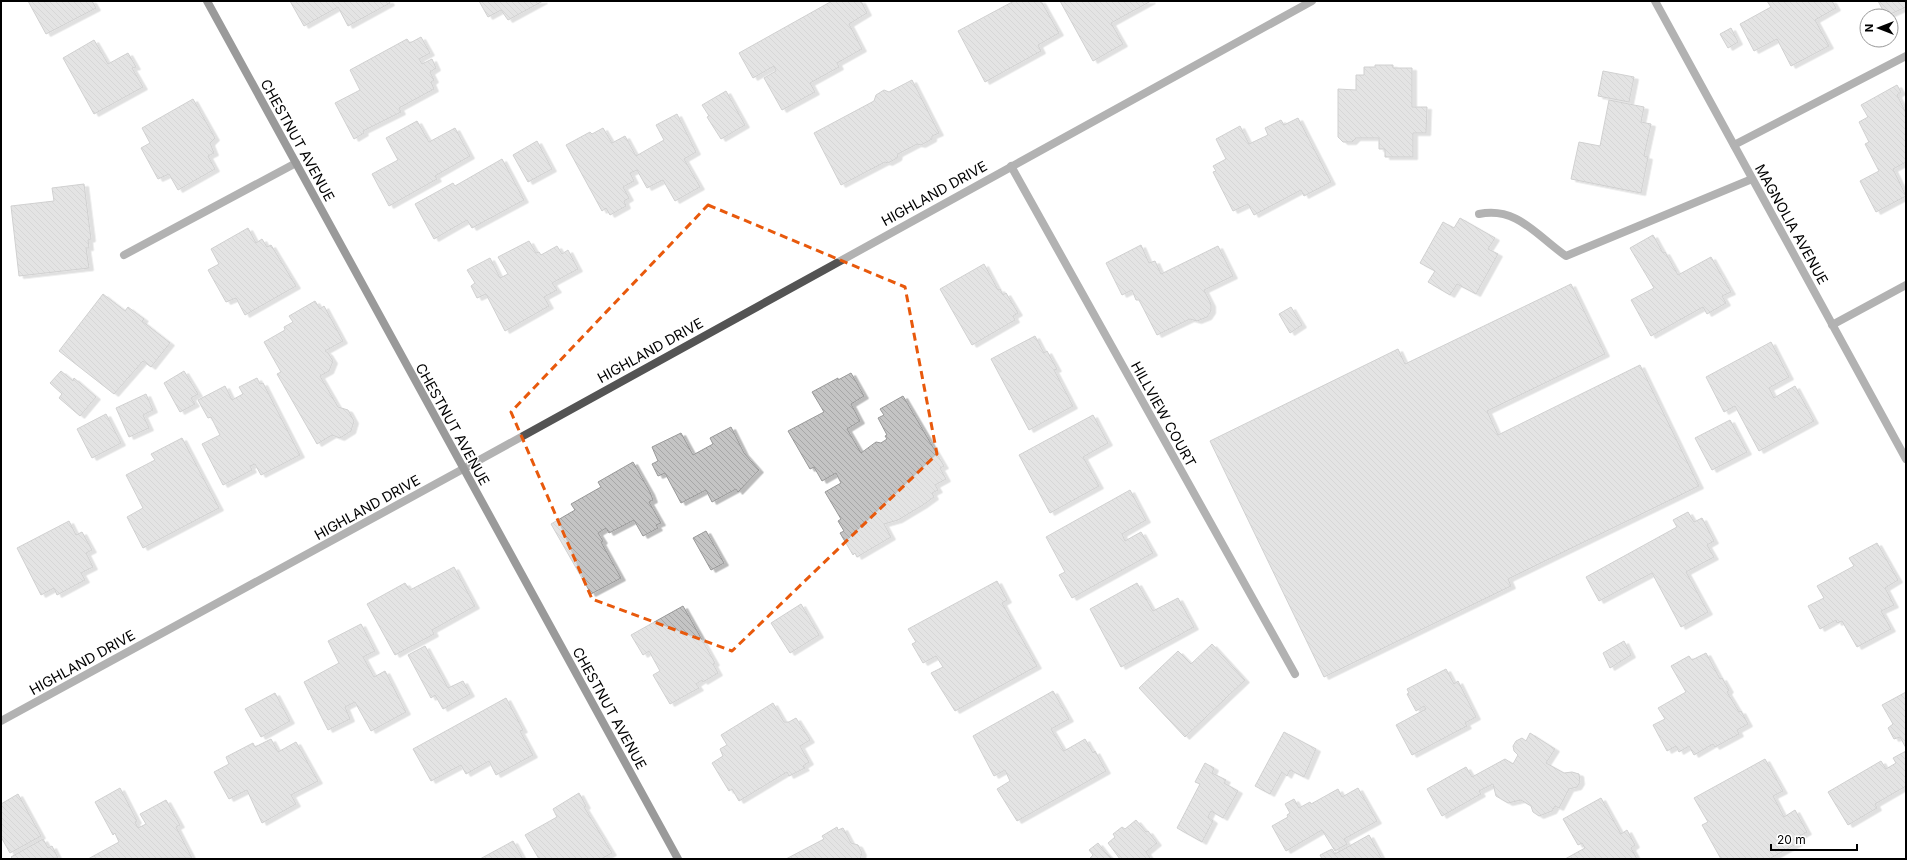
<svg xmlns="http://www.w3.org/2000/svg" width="1907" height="860" font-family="Inter,sans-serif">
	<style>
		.building { fill: url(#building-back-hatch); stroke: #989898; filter: url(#shadow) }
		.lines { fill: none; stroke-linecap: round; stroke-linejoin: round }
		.service { stroke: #545454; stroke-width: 8 }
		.minor { stroke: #545454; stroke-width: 8 }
		.tertiary { stroke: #545454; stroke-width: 8 }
		.secondary { stroke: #212121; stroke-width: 8 }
		.marked { fill: none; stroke: #e8590c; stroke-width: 3; stroke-dasharray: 8 5; stroke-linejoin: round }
		.labels { text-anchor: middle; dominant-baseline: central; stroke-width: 3; stroke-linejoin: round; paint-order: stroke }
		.street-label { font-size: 14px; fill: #000; stroke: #fff }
	</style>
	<defs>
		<pattern id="building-back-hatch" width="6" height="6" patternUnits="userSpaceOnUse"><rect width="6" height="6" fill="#c4c4c4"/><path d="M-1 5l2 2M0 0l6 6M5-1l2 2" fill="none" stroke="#a7a7a7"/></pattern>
		<filter id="shadow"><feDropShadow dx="4.5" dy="2.5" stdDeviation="0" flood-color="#0004"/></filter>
	</defs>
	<rect width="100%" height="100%" fill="#fff"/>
	<path class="building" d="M28 1H92L96 8 46 34Z
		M290 1H389L390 3 348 26 338 7 304 26Z
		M479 1H543L508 20 501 10 488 17Z
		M832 1H861L867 13 849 24 862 49 837 63 839 67 810 83 815 92 782 110 764 78 776 71 774 66 753 78 739 53Z
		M1014 1H1041L1059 33 1038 45 1041 51 985 82 958 31Z
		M1060 1H1151L1111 23 1123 44 1093 61Z
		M1767 1H1832L1836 8 1815 20 1829 46 1791 66 1777 39 1754 51 1740 24 1771 7Z
		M1878 1H1906V7L1886 16Z
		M1731 28 1738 42 1728 48 1720 34Z
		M421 37 430 53 419 59 422 64 432 59 436 68 430 72 434 80 431 82 434 89 399 108 401 112 363 131 364 133 354 139 335 103 360 90 350 70 407 39 410 43Z
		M94 40 108 64 128 53 136 67 132 68 143 87 94 114 63 58Z
		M1375 65H1393V68H1412V107H1427L1426 133H1413V157H1385V149H1379V138H1356L1352 142H1343L1338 137V89L1356 90V75H1364V67H1375Z
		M1603 71 1634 77 1629 102 1598 96Z
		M912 80 939 133 932 136V139L921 145 917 144 898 154 897 158 888 163 885 162 841 185 814 133 874 101 876 95 884 90 889 92Z
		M1897 85 1901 92 1897 95 1906 113V162L1893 169 1906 196 1876 212 1860 181 1879 171 1865 144 1869 142 1859 122 1868 117 1861 105Z
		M726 91 745 125 721 139 707 117 709 116 702 105Z
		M193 99 215 138 210 143 214 153 208 156 215 169 178 190 169 174 158 179 141 148 150 143 142 128Z
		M1609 100 1644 107 1641 122 1651 124 1644 156 1648 157 1641 193 1571 179 1579 142 1600 146Z
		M677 114 696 152 684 159 700 187 675 201 663 180 647 188 637 170 630 173 634 181 623 187 629 198 624 201 626 206 610 215 606 208 602 211 566 145 590 132 592 134 603 128 612 143 625 136 636 156 664 140 656 125Z
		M1298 118 1331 182 1304 196 1301 190 1254 215 1248 204 1233 211 1213 172 1216 171 1213 166 1226 159 1216 139 1240 126 1249 144 1268 135 1265 128 1281 120 1284 125Z
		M417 121 429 142 455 128 470 156 435 176 437 179 389 206 372 174 398 160 386 138Z
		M537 141 552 169 528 182 513 155Z
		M502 159 524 200 472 228 467 220 434 239 415 204 453 183 455 186Z
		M84 184 91 239 88 240 89 248H86L89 268 19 276 11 206 54 201 52 188Z
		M1460 218 1495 238 1488 249 1498 254 1476 294 1457 284 1450 295 1428 282 1435 271 1420 263 1443 222 1454 228Z
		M248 228 256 243 262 239 267 247 271 245 296 286 245 315 236 298 226 302 208 270 219 264 211 249Z
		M1653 235 1663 253 1665 252 1678 275 1711 257 1731 292 1722 296 1726 303 1707 314 1703 307 1651 336 1631 300 1654 288 1630 248Z
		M529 241 536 253 539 252 541 255 557 246 562 254 568 250 578 269 552 283 557 290 544 297 549 306 505 331 486 294 477 298 471 286 475 283 467 270 490 258 500 278 508 274 498 257Z
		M1141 245 1149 263 1155 261 1161 274 1218 246 1233 276 1204 290 1211 304V311L1207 317 1197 321 1190 319 1157 335 1139 300H1136L1132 290 1122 295 1106 263Z
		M984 264 998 290 1000 289 1003 295 1006 293 1018 313 1013 316 1015 320 972 345 940 289Z
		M1571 284 1605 354 1487 411 1498 435 1640 365 1699 486 1508 579 1511 586 1324 677 1210 441 1398 349 1405 364Z
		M103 294 125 311 128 307 144 319 142 321 170 343 151 367 143 361 114 394 59 351Z
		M315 301 320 309 324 306 343 341 325 351 328 353 333 361 329 371 320 376 338 407 348 410 354 421 351 431 340 438 332 435 317 444 277 374 281 372 264 342 285 330 284 327 293 322 289 316Z
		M1291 307 1302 325 1290 333 1279 314Z
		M1035 336 1044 353 1047 351 1057 369 1054 370 1073 406 1029 430 991 359Z
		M1771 342 1789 377 1769 388 1774 398 1795 386 1814 421 1759 451 1735 406 1724 412 1706 377Z
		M61 371 73 381 74 378 96 397 80 416 59 398 62 394 50 383Z
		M184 371 198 394 191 398 195 404 180 412 164 383Z
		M851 373 864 396 851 404 860 421 847 429 861 453 876 442 881 443 887 439 885 436 887 435 878 418 884 415 880 409 903 396 944 466 940 468 946 479 935 485 938 490 932 493 934 497 923 505 898 520 884 524 891 537 857 557 855 553 853 555 840 533 844 531 838 521 841 519 825 492 841 483 836 473 822 481 814 467 810 469 788 431 824 412 812 392 838 378V380Z
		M257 378 260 384 263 383 300 455 261 475 255 464 250 466 252 470 223 485 202 444 220 435 211 417 208 418 198 400 225 386 232 400 243 394 239 387Z
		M146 394 153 410 143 415 149 428 129 437 116 408Z
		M106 414 121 443 92 458 77 429Z
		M1093 415 1108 443 1083 457 1099 486 1050 513 1019 455Z
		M1730 420 1747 452 1712 470 1695 438Z
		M731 427 744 453 759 470 738 492 736 489 712 502 706 490 681 503 665 473 658 476 652 464 658 461 652 447 681 433 693 455 713 444 710 438Z
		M182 438 219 508 143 548 127 517 143 508 126 475 155 460 151 454Z
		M633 462 650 492 653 500 649 502 661 523 656 525 658 528 643 536 634 520 609 533 606 528 598 533 603 541 601 542 621 578 591 594 551 524 575 510 571 504 601 487 598 482Z
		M1130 490 1146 520 1122 534 1125 541 1141 532 1153 553 1072 598 1059 575 1065 572 1046 537Z
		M1688 512 1694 522 1702 518 1714 541 1707 545 1714 557 1686 572 1708 612 1681 627 1652 573 1599 601 1586 577 1677 527 1673 520Z
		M69 521 76 535 82 532 92 550 86 553 93 567 81 573 85 580 57 595 54 588 41 595 17 548Z
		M706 531 724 563 711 570 693 538Z
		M1877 543 1898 580 1885 588 1894 605 1881 611 1891 629 1857 647 1842 621 1837 623 1836 620 1820 629 1808 606 1824 598 1817 586 1854 566 1849 558Z
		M454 567 475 606 432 630 434 634 395 655 367 604 405 583 410 590Z
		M997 581 1007 600 1002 603 1037 666 955 711 931 673 943 667 936 656 923 663 912 644 916 642 908 629Z
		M1137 583 1153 611 1178 598 1194 627 1121 667 1090 609Z
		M801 604 819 635 790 653 771 623Z
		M683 606 715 663 713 664 718 673 703 682 702 680 696 684 699 688 670 704 653 675 660 671 649 651 643 655 631 635Z
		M361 624 375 651 363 657 374 677 385 671 406 712 371 731 355 702 345 707 350 719 328 730 304 682 339 663 328 641Z
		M1624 641 1631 655 1610 668 1603 653Z
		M1212 644 1245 680 1185 737 1139 688 1178 651 1191 664Z
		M425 646 448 688 463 681 470 694 443 709 435 695 431 698 408 655Z
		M1706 653 1720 679 1722 678 1729 690 1727 692 1739 712 1741 711 1748 724 1737 730 1739 734 1715 747 1713 744 1694 755 1689 746 1679 752 1676 746 1667 751 1653 725 1665 719 1658 708 1686 692 1671 666 1689 656 1692 660Z
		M1446 669 1454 684 1458 681 1476 717 1465 723 1467 726 1412 755 1396 725 1426 709 1424 706 1416 711 1407 694 1409 693 1407 689Z
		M1053 691 1069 719 1051 729 1064 751 1085 739 1093 753 1095 751 1106 771 1017 821 997 789 1010 781 1005 770 994 776 973 736Z
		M1906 692V748L1900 737 1894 739 1888 728 1893 724 1882 705Z
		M275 693 290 721 261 737 245 709Z
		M506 698 523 730 520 731 533 755 496 775 489 761 466 774 461 765 431 781 413 749Z
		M773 703 784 722H789L796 718 810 740 800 746 809 762 803 766 805 768 789 776 787 772 739 801 732 789 729 791 712 763 723 756 720 749 727 745 721 735Z
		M1284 732 1316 749 1304 777 1290 770 1287 776 1282 772 1270 794 1255 786Z
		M1530 733 1555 749 1546 763 1564 773 1572 772 1579 774 1580 782 1577 787 1569 789 1559 808 1555 806 1552 811 1539 816 1533 812 1531 806 1521 800 1508 803 1496 796 1493 784 1479 791 1481 794 1442 816 1427 789 1466 767 1472 777 1505 759 1513 764 1518 755 1514 751 1513 746 1516 741 1522 738 1526 741Z
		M271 739 278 752 296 742 318 781 291 795 296 804 262 823 247 790 229 799 214 772 229 764 226 757 253 743 255 747Z
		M1906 751V786L1875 804 1877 808 1848 825 1828 792 1881 761 1886 769 1896 763 1893 758Z
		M1765 759 1783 791 1773 796 1784 817 1795 810 1807 832 1796 838 1798 843 1769 859H1721L1702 825 1708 822 1694 798Z
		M1205 763 1214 768 1212 773 1226 780 1224 783 1238 791 1223 818 1211 811 1208 817 1213 821 1202 842 1177 828 1200 784 1195 782Z
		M120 788 137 821 135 822 138 828 146 824 140 814 166 800 180 825 176 827 192 858 88 859 119 842 115 833 113 835 95 802Z
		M1358 788 1377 821 1344 839 1347 844 1335 851 1322 830 1286 851 1272 826 1288 817 1287 815 1290 813 1285 804 1294 799 1299 808 1310 802 1311 804 1338 789 1342 797Z
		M579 793 586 806 584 807 612 853 601 859H539L525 835 557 817 553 809Z
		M18 794 41 836 10 853 1 837V804Z
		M1601 798 1621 834 1627 830 1635 845 1631 848 1637 859H1565L1585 848 1582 843 1578 845 1563 819Z
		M1136 820 1146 832 1148 831 1157 843 1146 852 1150 858 1149 859H1120L1108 843 1115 837 1113 834 1122 827 1125 829Z
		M837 827 838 830 843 828 851 843 858 845 862 853 860 859H786L824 839 822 836Z
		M1369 835 1382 859H1322L1320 855 1332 849 1335 854Z
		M43 839 48 848 52 846 58 858 13 859 11 857Z
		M513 841 523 859H480Z
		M1098 843 1105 852 1112 859H1089L1093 855 1089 850Z"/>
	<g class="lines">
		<path class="service" d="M1734 145 1906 56
			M1479 214C1517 206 1537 236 1566 256L1752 179
			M124 255 296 163"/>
		<path class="minor" d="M1655 1 1906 459
			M1011 166 1295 674
			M1832 325 1906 285"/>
		<path class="tertiary" d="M1 721 463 469 1312 1"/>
		<path class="secondary" d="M207 1 678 859"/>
	</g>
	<path d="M0 0H1907V860H0ZM708 205 905 287 937 454 732 651 592 599 511 412Z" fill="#fff" fill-opacity=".55" fill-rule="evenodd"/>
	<path class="marked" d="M708 205 905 287 937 454 732 651 592 599 511 412Z"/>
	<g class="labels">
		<g class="street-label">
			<text transform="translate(298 140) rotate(61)">CHESTNUT AVENUE</text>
			<text transform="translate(934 193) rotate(-29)">HIGHLAND DRIVE</text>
			<text transform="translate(1792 224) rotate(61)">MAGNOLIA AVENUE</text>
			<text transform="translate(650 350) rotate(-29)">HIGHLAND DRIVE</text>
			<text transform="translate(1164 414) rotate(61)">HILLVIEW COURT</text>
			<text transform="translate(453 424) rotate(61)">CHESTNUT AVENUE</text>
			<text transform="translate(367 507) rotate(-29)">HIGHLAND DRIVE</text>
			<text transform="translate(82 662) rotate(-29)">HIGHLAND DRIVE</text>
			<text transform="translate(610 708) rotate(61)">CHESTNUT AVENUE</text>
		</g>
	</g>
	<rect width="1907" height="860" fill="none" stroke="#000000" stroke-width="4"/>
	<g transform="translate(1879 28) rotate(270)"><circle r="19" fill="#ffffff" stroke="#999999"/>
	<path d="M0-3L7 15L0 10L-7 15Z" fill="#000000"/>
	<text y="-6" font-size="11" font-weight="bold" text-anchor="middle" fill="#000000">N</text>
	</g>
	<path d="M1771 844v6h86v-6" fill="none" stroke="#000000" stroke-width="2"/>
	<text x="1777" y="844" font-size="12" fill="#000000" stroke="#ffffff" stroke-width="3" paint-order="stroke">20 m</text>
</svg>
